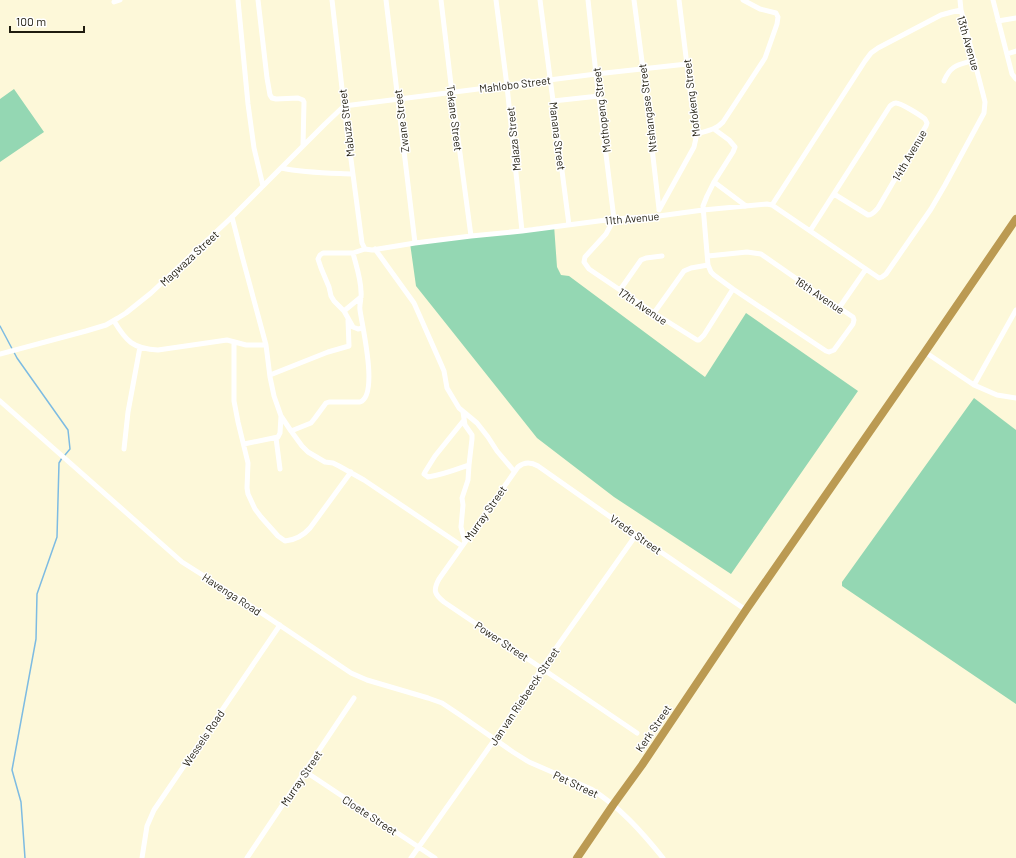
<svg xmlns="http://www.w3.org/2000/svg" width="1016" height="858" font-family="Barlow,sans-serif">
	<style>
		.green { fill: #94d7b3 }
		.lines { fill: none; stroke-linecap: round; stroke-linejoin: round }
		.stream { stroke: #7dbbe2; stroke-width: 1.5 }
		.minor { stroke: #fff; stroke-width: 5 }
		.trunk { stroke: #bb9a52; stroke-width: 8 }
		.labels { text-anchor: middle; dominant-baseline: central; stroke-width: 3; stroke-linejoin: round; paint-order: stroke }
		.street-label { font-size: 11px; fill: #1f1c0f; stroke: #fff }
	</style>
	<rect width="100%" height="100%" fill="#fdf8d9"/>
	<path class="green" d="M14 89 44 132 0 162V99Z
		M554 225 557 267 561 275 569 276 705 377 746 313 858 391 731 574 614 497 537 438 416 286 410 243Z
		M974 398 1016 430V704L842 586V582Z"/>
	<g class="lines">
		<path class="stream" d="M0 326 17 358 68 430 70 449 65 455
			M25 858 21 802 12 770 36 639 37 594 57 537 59 463 62 458"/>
		<path class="minor" d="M238 0 248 104 254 148 263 186
			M258 0 267 78 270 95 272 98 276 99 298 98 303 100 304 102 303 146
			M332 0 344 106 362 243 365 249 372 250 415 243 471 236 522 231 614 219 659 216 703 210 767 204 772 205 879 278 882 277 886 274 931 209 945 185 984 113 985 102 983 94 961 10 952 12 941 15 878 48 871 53 865 61 772 205
			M386 0 415 243
			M441 0 452 93 471 236
			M496 0 507 86 522 231
			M540 0 569 225
			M588 0 596 74 614 219 606 234 585 257 584 262 589 269 654 313 697 340H699L704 335 733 289
			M634 0 643 69 659 209
			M960 0 961 10
			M993 0 1012 74 1016 79
			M114 2 120 0
			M998 21 1016 18
			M1007 54 1016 51
			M944 81C951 64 959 65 975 60
			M553 101 599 96
			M344 106 596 74 687 64
			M696 134C706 131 716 130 723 122L765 58 777 24 778 17 776 13 760 9 743 0
			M281 168C305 173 328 173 352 174
			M714 182 746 206
			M659 210 694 147 696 138 679 0
			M232 217 242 256 266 345 270 377 274 396 281 416 291 431 302 446 308 452 325 462 333 463 339 466 364 480 462 546
			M810 231 890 106C893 104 893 103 896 103 901 103 920 115 925 119L927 123 926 126 878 208C875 211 873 215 868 215L834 194
			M375 249 414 303 441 364 444 371 447 388 459 408 477 423 488 437 497 451 514 471
			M708 256 747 252 761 254 817 293 853 317 854 320 853 324 834 350 829 352 826 351 733 289 714 275 711 272 708 265 703 206 707 196 714 182 733 152 735 147 729 140 714 129
			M620 290 641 260 646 258 662 256
			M839 308 866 269
			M344 311 361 297
			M654 313 684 271 691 268 708 265
			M114 321C126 341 133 349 158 350L227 340 246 345H266
			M363 328 358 329 353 327 344 311 334 301 331 296 329 287 321 268 318 259 320 255 323 253H353L365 249
			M234 342V401L238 422 248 463 247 488 248 494 255 509 261 517 278 536 285 541C295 540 303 536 310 528L351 472
			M925 352 974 385 997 395 1016 398
			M0 354 86 331 106 325 118 318 126 313 151 293 232 217 325 124 344 106
			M270 375 328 352 349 346 348 320
			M974 385 1016 310
			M0 401 182 562 242 600 351 673 367 680 428 698 442 703 460 715 513 752 529 762 591 789C619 806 642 832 663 858
			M463 412 465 425 472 435V439L469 465 468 480 462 498 463 505 461 527 465 542
			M464 420 435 456 425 472 424 474 428 477C442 475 455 470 469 465
			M291 431 311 423 315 418 326 403 329 402H360C379 395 362 326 360 310 359 304 362 298 361 292 361 279 356 265 353 253
			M276 438 280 469
			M244 444 278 437 280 433 281 416
			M124 449 128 412 140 347
			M637 733 444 602C434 594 433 590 439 579L518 467C524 462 531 462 538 466L636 535 746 610
			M306 772 435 858
			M142 858 147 826 154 810 280 625
			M247 858 354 698
			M411 858 495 739 542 668 636 535"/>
		<path class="trunk" d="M577 858 613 805 642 765 746 610 925 352 1016 219"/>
	</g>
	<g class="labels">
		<g class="street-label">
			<text transform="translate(969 43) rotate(74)">13th Avenue</text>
			<text transform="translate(515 84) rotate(-7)">Mahlobo Street</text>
			<text transform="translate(691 98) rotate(-97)">Mofokeng Street</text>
			<text transform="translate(647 108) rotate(-97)">Ntshangase Street</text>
			<text transform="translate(601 110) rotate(-97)">Mothopeng Street</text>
			<text transform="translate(455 118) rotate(83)">Tekane Street</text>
			<text transform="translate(401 121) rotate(-97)">Zwane Street</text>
			<text transform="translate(346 123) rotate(-97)">Mabuza Street</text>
			<text transform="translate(558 136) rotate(83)">Manana Street</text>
			<text transform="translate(513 139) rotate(-96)">Malaza Street</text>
			<text transform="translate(909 155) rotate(-60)">14th Avenue</text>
			<text transform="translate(632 218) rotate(-5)">11th Avenue</text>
			<text transform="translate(189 258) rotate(-43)">Magwaza Street</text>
			<text transform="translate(820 295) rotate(34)">16th Avenue</text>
			<text transform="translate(643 306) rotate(34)">17th Avenue</text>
			<text transform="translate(485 513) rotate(-55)">Murray Street</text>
			<text transform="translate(636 534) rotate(35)">Vrede Street</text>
			<text transform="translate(232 594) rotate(33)">Havenga Road</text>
			<text transform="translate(502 641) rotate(34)">Power Street</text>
			<text transform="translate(524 696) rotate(-56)">Jan van Riebeeck Street</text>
			<text transform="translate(653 728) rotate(-56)">Kerk Street</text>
			<text transform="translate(203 738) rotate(-56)">Wessels Road</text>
			<text transform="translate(301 778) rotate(-56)">Murray Street</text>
			<text transform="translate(576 784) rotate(25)">Pet Street</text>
			<text transform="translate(370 815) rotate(33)">Cloete Street</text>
		</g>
	</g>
	<path d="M10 26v6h74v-6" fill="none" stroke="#1f1c0f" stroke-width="2"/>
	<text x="16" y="26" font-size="12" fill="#1f1c0f" stroke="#ffffff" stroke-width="3" paint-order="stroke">100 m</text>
</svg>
